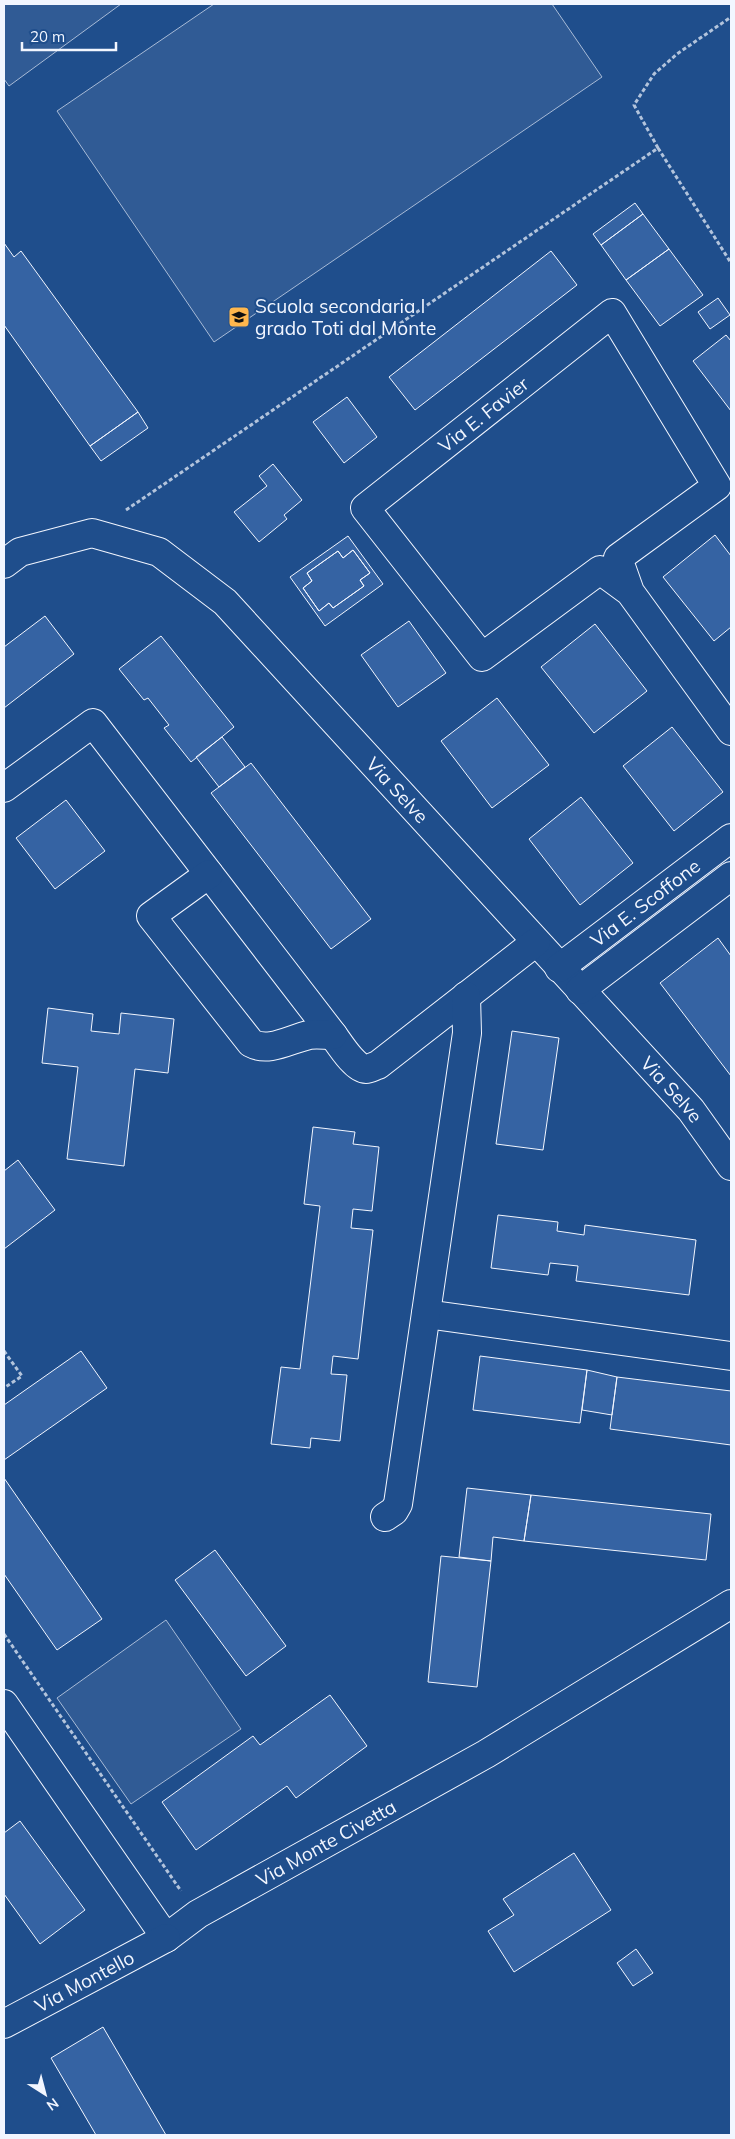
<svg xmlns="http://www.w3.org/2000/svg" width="735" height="2139" font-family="Mulish,sans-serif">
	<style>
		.built { fill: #305b95; stroke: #a8bbd7 }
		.building { fill: #3563a3; stroke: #f2f6ff; fill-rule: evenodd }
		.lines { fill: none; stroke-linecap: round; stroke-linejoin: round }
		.minor-casing { stroke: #f2f6ff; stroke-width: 30 }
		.path { stroke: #b3c4dc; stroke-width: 3; stroke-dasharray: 4 2.5; stroke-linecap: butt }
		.minor { stroke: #1f4e8c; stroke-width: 28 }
		.labels { text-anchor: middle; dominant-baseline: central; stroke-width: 4; stroke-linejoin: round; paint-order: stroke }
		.poi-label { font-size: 19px; fill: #f2f6ff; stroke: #1f4e8c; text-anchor: start }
		.street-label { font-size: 19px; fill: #f2f6ff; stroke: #1f4e8c }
	</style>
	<rect width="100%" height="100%" fill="#1f4e8c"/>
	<path class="built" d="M4 4H121L9 86 4 79Z
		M214 4H552L602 77 214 342 57 111Z
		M166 1620 241 1729 131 1804 57 1698Z"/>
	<path class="building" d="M635 203 643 214 601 245 593 234Z
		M643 214 669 249 626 280 601 245Z
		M4 243 14 257 21 251 138 412 90 446 4 325Z
		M669 249 703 295 660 326 626 280Z
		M551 251 577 285 415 410 389 377Z
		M718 298 730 315 710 329 698 312Z
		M726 335 731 341V411L693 361Z
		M347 397 377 437 344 463 313 422Z
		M138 412 148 428 101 461 90 446Z
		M273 464 302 500 284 515 287 519 259 542 234 512 267 486 259 476Z
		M715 535 731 556V627L714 641 663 577Z
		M348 536 383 584 325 626 290 577ZM353 550 370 573 360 580 364 586 333 608 329 603 319 611 303 588 312 581 307 573 338 551 343 558Z
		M353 550 370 573 360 580 364 586 333 608 329 603 319 611 303 588 312 581 307 573 338 551 343 558Z
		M45 616 74 654 4 708V647Z
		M409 621 446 673 398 707 361 655Z
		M595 624 647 691 594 733 541 667Z
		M161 636 234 727 191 762 164 728 169 725 148 698 144 700 119 669Z
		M497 698 549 765 492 808 441 741Z
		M672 727 723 792 674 831 623 766Z
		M222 737 245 767 219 787 196 757Z
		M251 763 371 919 331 949 211 793Z
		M581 797 633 863 580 905 529 839Z
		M66 800 105 851 55 889 16 838Z
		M718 938 731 956V1076L660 983Z
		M48 1008 93 1014 91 1031 119 1034 121 1013 174 1019 168 1073 135 1069 124 1166 67 1159 78 1067 42 1063Z
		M512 1031 559 1038 543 1150 496 1144Z
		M313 1127 355 1132 353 1144 379 1147 372 1211 353 1209 351 1228 373 1230 358 1359 333 1356 331 1374 347 1375 340 1441 311 1438 310 1448 271 1444 281 1367 300 1369 320 1206 304 1204Z
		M18 1160 55 1210 4 1249V1171Z
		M498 1215 558 1222 557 1231 584 1235 585 1225 696 1240 689 1295 576 1281 578 1266 550 1263 548 1275 491 1268Z
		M81 1351 107 1388 4 1460V1405Z
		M480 1356 587 1370 580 1423 473 1410Z
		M587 1370 617 1377 612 1415 582 1410Z
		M617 1377 731 1391V1445L610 1429Z
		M4 1478 102 1619 57 1650 4 1574Z
		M467 1488 531 1495 524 1541 493 1537 491 1561 459 1557Z
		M531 1495 711 1514 706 1560 524 1541Z
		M215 1550 286 1646 246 1676 175 1580Z
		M441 1556 491 1561 477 1687 428 1682Z
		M330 1695 367 1746 296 1798 287 1786 196 1850 162 1802 253 1736 260 1745Z
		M20 1821 85 1910 40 1944 4 1894V1833Z
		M574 1853 611 1910 514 1972 488 1931 514 1915 503 1899Z
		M636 1949 653 1973 633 1986 617 1963Z
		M103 2027 166 2135H96L51 2058Z"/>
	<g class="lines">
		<g class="minor-casing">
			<g id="minor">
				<path id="s1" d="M4 564 20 552 92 533 159 552 225 602 691 1110 731 1166"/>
				<path id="s2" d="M630 592 600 570 482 657 365 508 612 313 717 486 618 558 630 592 731 731"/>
				<path d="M4 788 93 723 333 1035C339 1043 355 1069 366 1069 370 1069 374 1066 378 1065L536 942"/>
				<path d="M209 874 151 916 251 1043C269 1053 290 1039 309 1035 316 1034 325 1035 333 1035"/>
				<path id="s3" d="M559 968 731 838"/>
				<path d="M580 990 731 876"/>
				<path d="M426 1314 731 1356"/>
				<path d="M385 1517 394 1511 398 1504 467 1033 466 996"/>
				<path id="s4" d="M4 1704 166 1938 198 1914 486 1754 731 1604"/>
				<path id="s5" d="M4 2024 166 1938"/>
			</g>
		</g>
		<path class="path" d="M658 148 634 105 654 74 677 54 731 17
			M126 510 658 148 731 263
			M4 1351 22 1376 4 1388
			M4 1634 181 1891"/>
		<use href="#minor" class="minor"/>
	</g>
	<defs>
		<g id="school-square" transform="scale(1.125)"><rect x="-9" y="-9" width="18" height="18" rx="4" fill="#ffb74d" stroke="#1f4e8c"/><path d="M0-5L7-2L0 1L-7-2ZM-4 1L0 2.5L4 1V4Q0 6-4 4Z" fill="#111"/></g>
	</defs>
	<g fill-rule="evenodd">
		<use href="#school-square" x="239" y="317"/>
	</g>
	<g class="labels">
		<g class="poi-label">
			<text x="255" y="306">Scuola secondaria I<tspan x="255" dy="22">grado Toti dal Monte</tspan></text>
		</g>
		<g class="street-label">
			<text stroke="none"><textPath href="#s2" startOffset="524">Via E. Favier</textPath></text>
			<text stroke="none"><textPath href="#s1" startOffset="502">Via Selve</textPath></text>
			<text stroke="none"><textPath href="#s3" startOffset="108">Via E. Scoffone</textPath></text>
			<text stroke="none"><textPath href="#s1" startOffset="908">Via Selve</textPath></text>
			<text stroke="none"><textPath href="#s4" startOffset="471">Via Monte Civetta</textPath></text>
			<text stroke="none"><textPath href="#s5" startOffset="91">Via Montello</textPath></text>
		</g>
	</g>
	<rect width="735" height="2139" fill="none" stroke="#f2f6ff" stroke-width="10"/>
	<g transform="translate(45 2094) rotate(144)" stroke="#1f4e8c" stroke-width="4" paint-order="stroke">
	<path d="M0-4L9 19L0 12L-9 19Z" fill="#f2f6ff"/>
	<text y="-8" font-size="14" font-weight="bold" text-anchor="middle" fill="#f2f6ff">N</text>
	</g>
	<path d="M22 42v8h94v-8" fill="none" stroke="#f2f6ff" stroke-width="2.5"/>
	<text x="30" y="42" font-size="15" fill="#f2f6ff" stroke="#1f4e8c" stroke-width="4" paint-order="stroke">20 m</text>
</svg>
